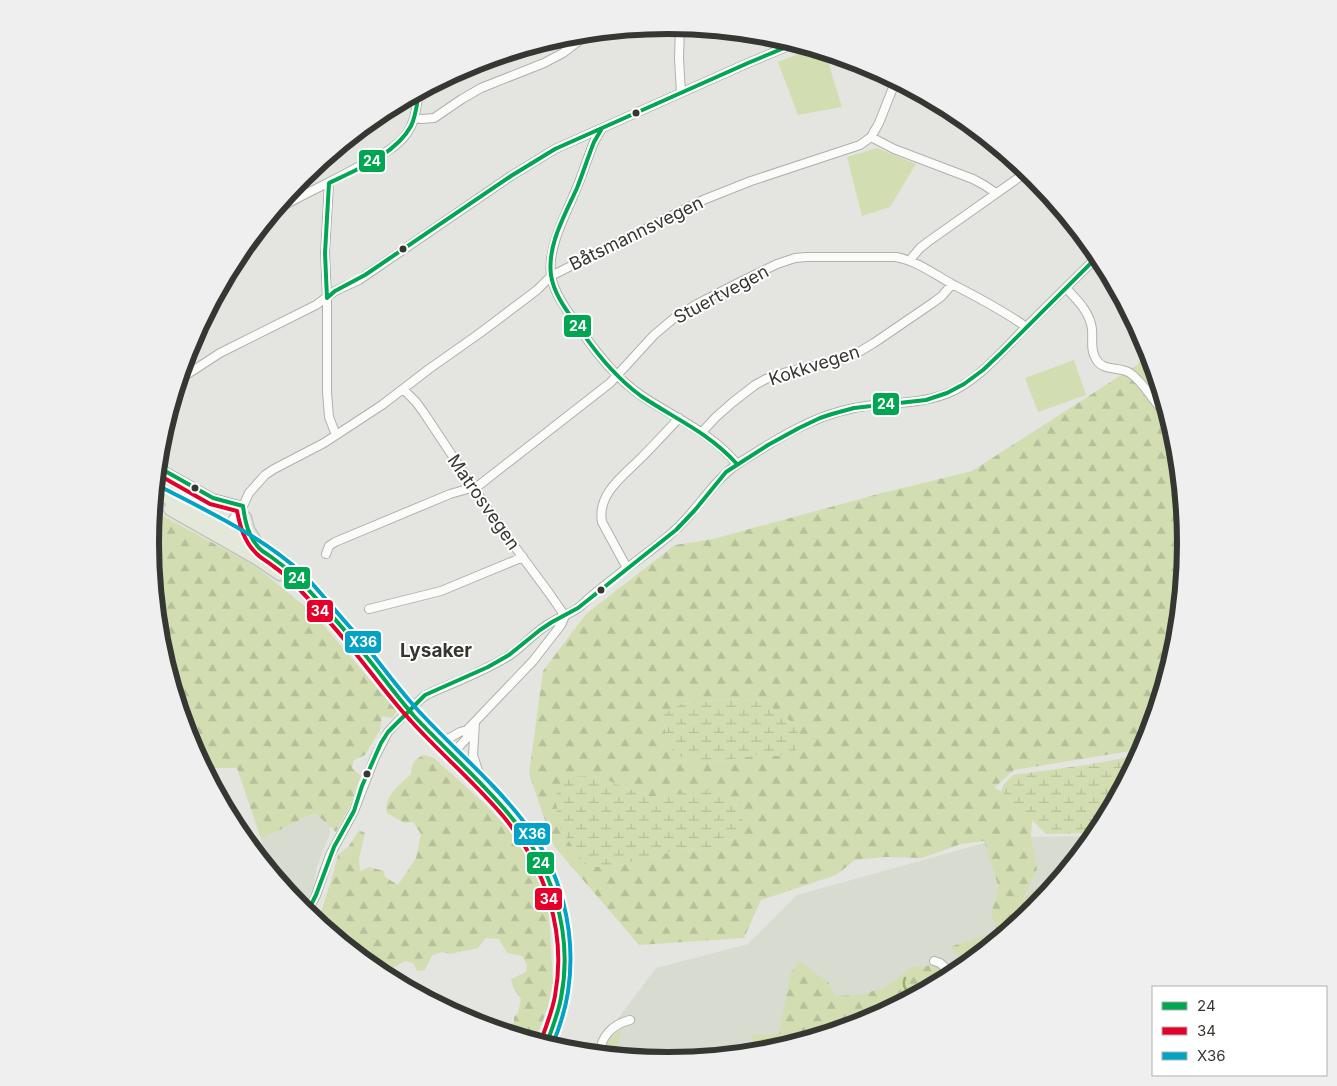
<svg xmlns="http://www.w3.org/2000/svg" width="1337" height="1086" font-family="Inter,sans-serif">
	<style>
		.built { fill: #d8dcd0 }
		.forest { fill: url(#forest-firs); fill-rule: evenodd }
		.wetland { fill: url(#wetland-marsh) }
		.park { fill: #d2deb1 }
		.lines { fill: none; stroke-linecap: round; stroke-linejoin: round }
		.stream { stroke: #9faf70; stroke-width: 2.5 }
		.minor-casing { stroke: #b0b1ac; stroke-width: 10 }
		.trunk-casing { stroke: #c2c2bf; stroke-width: 15 }
		.minor { stroke: #fbfbfa; stroke-width: 8 }
		.trunk { stroke: #e4e8db; stroke-width: 12 }
		.minor-bridge-casing { stroke: #b0b1ac; stroke-width: 10; stroke-linecap: butt }
		.minor-bridge { stroke: #fbfbfa; stroke-width: 8 }
		.bus-1-casing { stroke: #fff; stroke-width: 8 }
		.bus-2-casing { stroke: #fff; stroke-width: 8 }
		.bus-3-casing { stroke: #fff; stroke-width: 8 }
		.bus-1 { stroke: #00a651; stroke-width: 4 }
		.bus-2 { stroke: #e4002b; stroke-width: 4 }
		.bus-3 { stroke: #03a3c6; stroke-width: 4 }
		.bus-dot { fill: #353732; stroke: #fff; stroke-width: 2 }
		.labels { text-anchor: middle; dominant-baseline: central; stroke-width: 4; stroke-linejoin: round; paint-order: stroke }
		.street-label { font-size: 18px; fill: #353732; stroke: #fff }
		.neighbourhood-label { font-size: 19px; font-weight: bold; fill: #34372f; stroke: #fff }
		.rim { fill: none; stroke: #353732; stroke-width: 6 }
		.line-badge { stroke: #fff; stroke-width: 2 }
		.badge-label { font-size: 14px; text-anchor: middle; font-weight: bold; fill: #fff }
	</style>
	<defs>
		<pattern id="forest-firs" width="22" height="20" patternUnits="userSpaceOnUse" patternTransform="scale(1.25)"><rect width="22" height="20" fill="#d2deb1"/><path d="M5 1l3.5 6h-7zM16 11l3.5 6h-7z" fill="#b5bf99"/></pattern>
		<pattern id="wetland-marsh" width="20" height="14" patternUnits="userSpaceOnUse" patternTransform="scale(1.25)"><rect width="20" height="14" fill="#d2deb1"/><path d="M1 5h8M5 5V1M11 12h8M15 12V8" fill="none" stroke="#b5bf99"/></pattern>
	</defs>
	<rect width="100%" height="100%" fill="#e4e5e0"/>
	<path class="built" d="M315 813 330 825V833L317 867 313 888 302 909 266 865 265 858 266 857 261 839Z
		M1095 836 1035 909 956 974 866 1022 769 1051 668 1061 592 1053 656 968 748 944 797 895 1006 837Z"/>
	<path class="forest" d="M1148 349 1177 442 1186 543 1176 644 1147 741 1143 749 1014 770 994 788 1001 791 1032 820 1031 836 1037 869 1023 899 1066 865 1069 867 1035 909 967 965 950 947 997 931 991 913 999 888 984 841 961 844 922 858 886 857 855 860 836 875 761 900 744 938 639 945 554 846 529 774 543 671 586 614 675 545 713 539 882 493 972 471 1137 365ZM731 699 764 702 792 756 759 755 707 763 666 739 663 715 681 704ZM596 776 650 797 675 795 737 838 705 850 686 848 611 867H587Z
		M154 511 255 566 313 613 397 711 392 718 382 716 380 730 365 755 354 760 352 768 361 776 351 804 336 832 315 813 261 839 237 768H204L190 741 160 644 151 543Z
		M424 755 434 758 485 804 514 835 528 856 538 878 549 910 553 983 548 1007 535 1041 499 1030 500 1027 514 1023V1017L518 1013 521 999 513 987 511 979 526 972 527 965 522 956 507 953 499 939 486 938 478 948 450 954 443 952 432 955 425 970 417 971 413 963 405 961 393 968 389 974H382L315 919 322 909 331 881 338 855 349 846 359 830 365 833 359 859 360 871 369 867 384 871 385 877 398 885 416 858 421 834 413 822 404 823 387 813C383 796 400 785 411 774 412 763 413 760 424 755Z
		M799 961 828 982 835 996 860 995 886 987 912 967 935 965 950 977 866 1022 769 1051 760 1052 751 1035 779 1034 791 973Z
		M622 1028 615 1056 606 1055 608 1042Z"/>
	<path class="wetland" d="M731 699 764 702 796 725 800 743 792 756 759 755 707 763 675 755 666 739 663 714 681 704Z
		M1140 755 1097 833 1046 834 1001 791 1004 784 1013 775 1086 765Z
		M596 776 650 797 711 790 743 804V823L737 838 705 850 686 848 611 867H587L559 827 555 796 568 777Z"/>
	<path class="park" d="M812 48 825 52 842 107 798 115 778 62Z
		M877 148 916 164 890 207 862 216 847 157Z
		M1074 360 1086 395 1038 412 1025 378Z"/>
	<g class="lines">
		<path class="stream" d="M905 978C901 988 908 991 914 996"/>
		<g class="minor-casing">
			<path id="minor" d="M680 26 679 58 681 93
				M414 118 422 119 434 118 462 99 481 88 544 63 563 53 589 33
				M601 130 594 142C587 159 582 176 575 192 565 216 547 249 551 276 555 297 571 315 582 332 599 356 617 379 642 396 675 418 712 433 737 464
				M871 137 879 123 896 80
				M329 183 325 253 327 298V392L329 417 336 435
				M274 211C303 194 334 181 363 164 379 156 397 148 407 133 416 121 416 106 419 92
				M910 260 920 248 929 241 1028 171
				M1066 288C1077 300 1090 312 1092 329 1093 339 1090 350 1096 359 1103 372 1119 366 1130 373 1146 384 1154 405 1169 416
				M180 379 220 353 316 305 335 291 359 280 511 176 555 149 748 63 796 43
				M403 389 416 402 424 413 495 520 549 593 565 616
				M702 432 716 417 733 402 755 385 766 379 787 372 839 360 857 353 874 343 934 302 942 296 952 284
				M158 467 213 498 243 506
				M226 530 228 526 243 506 249 493 265 475 274 469 324 443 382 405 429 369 480 333 537 290 551 276 703 200 751 181 860 145 871 137 894 149 973 179 984 185 996 193
				M326 554 329 546 335 542 450 494 478 486 610 383 654 335 673 319 697 304 736 284 777 264 795 258 806 257H896C917 261 934 274 952 284 977 297 1003 310 1026 327
				M627 568 602 522C597 494 623 476 641 458 654 445 666 432 679 418
				M369 609 441 591 523 557
				M422 698 428 694C455 682 485 671 510 655 525 645 536 630 552 622 560 617 570 614 578 608 581 606 584 603 587 600 597 591 608 583 619 574 637 560 657 547 674 531 698 510 713 480 739 463 775 440 812 416 854 408 888 401 923 406 955 390 983 375 1004 349 1026 327 1050 303 1075 279 1099 255
				M475 722 473 755 481 780
				M441 743 460 732 467 730 533 661 561 625 565 616
				M452 754 467 738V730
				M307 913 316 895 330 855 354 811 375 757 388 732 397 722
				M934 961 940 963 953 975
				M600 1054C600 1037 613 1024 630 1020"/>
		</g>
		<g class="trunk-casing">
			<path id="trunk" d="M156 492C205 517 256 541 298 578 307 586 315 597 323 606 333 618 344 628 353 640 375 666 394 695 418 720 450 755 490 789 519 826 554 871 569 927 563 983 561 1004 554 1025 546 1045
				M170 509 258 559 280 574
				M245 518 248 530 258 546"/>
		</g>
		<use href="#minor" class="minor"/>
		<use href="#trunk" class="trunk"/>
		<g class="minor-bridge-casing">
			<path id="minor-bridge" d="M397 722 422 698"/>
		</g>
		<use href="#minor-bridge" class="minor-bridge"/>
		<g class="bus-1-casing">
			<path id="bus-1" d="M601 130 594 142C588 157 583 173 577 188 565 215 547 245 551 275 554 297 572 317 584 335 600 358 618 379 641 396 675 419 708 432 737 464
				M327 298 335 291 365 275 511 176 555 149 748 63 796 43
				M327 298 325 253 329 183C356 170 396 154 411 126 416 116 417 103 419 92
				M158 467 213 498 243 506C245 521 248 536 259 548 263 552 269 555 274 559 285 567 296 576 305 586 324 607 343 627 360 649 379 671 395 695 415 717 445 749 478 778 507 812 551 863 574 931 561 998 558 1014 552 1029 546 1045
				M307 913 316 895 334 847 354 811 362 786 381 743 388 732 425 695 488 667 509 655 540 630 552 622 578 608 676 530 695 510 726 472 768 445 799 428 820 418 832 414 854 408 926 400 947 393 964 384 983 370 1001 353 1099 255"/>
		</g>
		<g class="bus-2-casing">
			<path id="bus-2" d="M157 474 210 504 237 511C240 526 244 541 255 552 260 558 267 561 273 566 283 573 293 581 301 591 320 611 339 632 356 654 374 676 391 700 411 721 441 754 475 783 503 816 545 866 567 931 555 996 552 1012 546 1027 540 1043"/>
		</g>
		<g class="bus-3-casing">
			<path id="bus-3" d="M159 486C209 512 261 536 303 574 313 584 322 595 331 605 342 619 354 631 365 645 382 666 397 687 415 707 450 746 492 780 524 822 561 870 577 932 568 992 565 1011 559 1029 552 1046"/>
		</g>
		<use href="#bus-1" class="bus-1"/>
		<use href="#bus-2" class="bus-2"/>
		<use href="#bus-3" class="bus-3"/>
	</g>
	<g class="bus-dot">
		<circle cx="636" cy="113" r="4.5"/>
		<circle cx="403" cy="249" r="4.5"/>
		<circle cx="195" cy="488" r="4.5"/>
		<circle cx="601" cy="590" r="4.5"/>
		<circle cx="367" cy="774" r="4.5"/>
	</g>
	<g class="labels">
		<g class="street-label">
			<text transform="translate(636 233) rotate(-26)">Båtsmannsvegen</text>
			<text transform="translate(721 294) rotate(-28)">Stuertvegen</text>
			<text transform="translate(814 365) rotate(-18)">Kokkvegen</text>
			<text transform="translate(484 502) rotate(55)">Matrosvegen</text>
		</g>
		<g class="neighbourhood-label">
			<text x="436" y="650">Lysaker</text>
		</g>
	</g>
	<path d="M0 0H1337V1086H0ZM159 543a509 509 0 1 1 1018 0a509 509 0 1 1-1018 0Z" fill="#efefef" fill-rule="evenodd"/>
	<path class="rim" d="M159 543a509 509 0 1 1 1018 0a509 509 0 1 1-1018 0Z"/>
	<g class="line-badge">
		<rect x="358" y="149" width="28" height="24" rx="5" fill="#00a651"/>
		<rect x="563" y="314" width="29" height="24" rx="5" fill="#00a651"/>
		<rect x="872" y="392" width="28" height="24" rx="5" fill="#00a651"/>
		<rect x="283" y="566" width="28" height="24" rx="5" fill="#00a651"/>
		<rect x="306" y="599" width="28" height="24" rx="5" fill="#e4002b"/>
		<rect x="344" y="630" width="38" height="24" rx="5" fill="#03a3c6"/>
		<rect x="513" y="822" width="38" height="24" rx="5" fill="#03a3c6"/>
		<rect x="526" y="851" width="29" height="24" rx="5" fill="#00a651"/>
		<rect x="534" y="887" width="29" height="24" rx="5" fill="#e4002b"/>
	</g>
	<g class="badge-label">
		<text x="372" y="166">24</text>
		<text x="578" y="331">24</text>
		<text x="886" y="409">24</text>
		<text x="297" y="583">24</text>
		<text x="320" y="616">34</text>
		<text x="363" y="647">X36</text>
		<text x="532" y="839">X36</text>
		<text x="541" y="868">24</text>
		<text x="549" y="904">34</text>
	</g>
	<rect x="1152" y="986" width="175" height="90" fill="#ffffff" stroke="#aeafad"/>
	<rect x="1162" y="1002" width="25" height="8" fill="#00a651" stroke="#aeafad"/>
	<text x="1197" y="1011" font-size="15" fill="#353732">24</text>
	<rect x="1162" y="1027" width="25" height="8" fill="#e4002b" stroke="#aeafad"/>
	<text x="1197" y="1036" font-size="15" fill="#353732">34</text>
	<rect x="1162" y="1052" width="25" height="8" fill="#03a3c6" stroke="#aeafad"/>
	<text x="1197" y="1061" font-size="15" fill="#353732">X36</text>
</svg>
